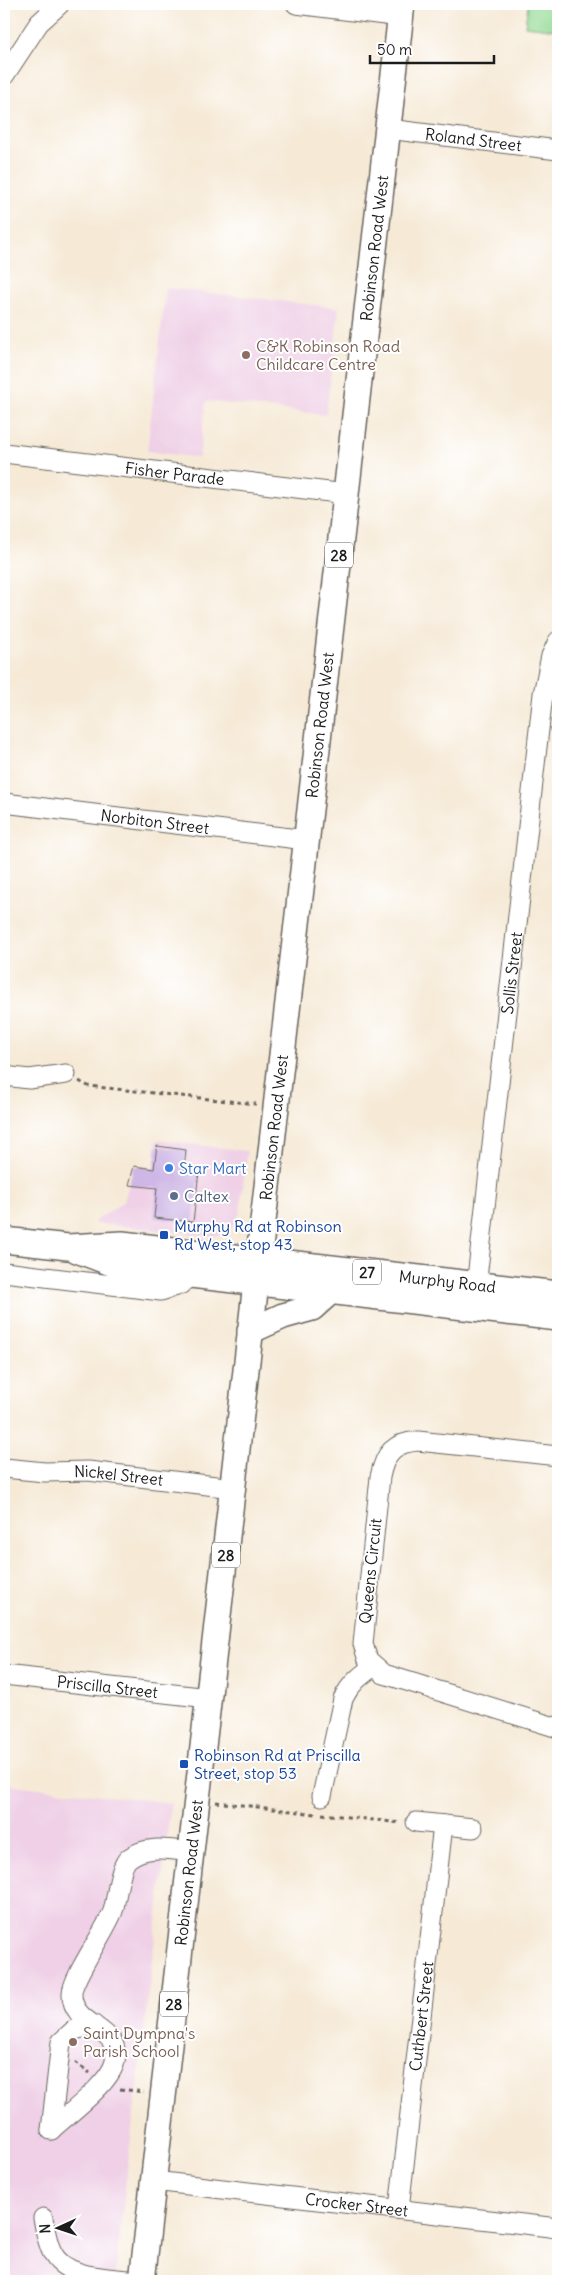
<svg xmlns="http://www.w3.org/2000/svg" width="562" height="2285" font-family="Delius,sans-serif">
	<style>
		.built { fill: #efd0e6 }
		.green { fill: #93d993; stroke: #587a58 }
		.building { fill: #ceb6e5 }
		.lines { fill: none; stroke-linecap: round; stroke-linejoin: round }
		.minor-casing { stroke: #68645d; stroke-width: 21 }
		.major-casing { stroke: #68645d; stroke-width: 28 }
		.path { stroke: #68645d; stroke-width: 3; stroke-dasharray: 4 4; stroke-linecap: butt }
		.minor { stroke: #fff; stroke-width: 19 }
		.major { stroke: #fff; stroke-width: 25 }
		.education-dot { fill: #8d6e63; stroke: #fff; stroke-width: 2 }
		.shop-dot { fill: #3f7fe0; stroke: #fff; stroke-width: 2 }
		.service-dot { fill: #5c6f8a; stroke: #fff; stroke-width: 2 }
		.transit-dot { fill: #1a4fb4; stroke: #fff; stroke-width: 2 }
		.labels { text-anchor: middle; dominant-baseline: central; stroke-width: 4; stroke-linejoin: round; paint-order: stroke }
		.shield { fill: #fff; stroke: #606060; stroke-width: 1 }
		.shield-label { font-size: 15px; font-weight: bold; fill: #1c1c1c }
		.street-label { font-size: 16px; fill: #1c1c1c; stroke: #fff }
		.education-label { font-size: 16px; fill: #785e54; stroke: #fff; text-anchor: start }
		.shop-label { font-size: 16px; fill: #366cbe; stroke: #fff; text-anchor: start }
		.service-label { font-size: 16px; fill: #4e5e75; stroke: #fff; text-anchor: start }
		.transit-label { font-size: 16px; fill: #164399; stroke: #fff; text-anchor: start }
	</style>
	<rect width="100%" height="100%" fill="#fff"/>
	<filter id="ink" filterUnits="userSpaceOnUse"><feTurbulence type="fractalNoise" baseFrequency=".02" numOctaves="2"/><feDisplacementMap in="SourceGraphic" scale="10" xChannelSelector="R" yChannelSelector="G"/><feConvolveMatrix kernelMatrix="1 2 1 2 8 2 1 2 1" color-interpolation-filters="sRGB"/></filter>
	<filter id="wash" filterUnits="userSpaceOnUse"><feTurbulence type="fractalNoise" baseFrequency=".0096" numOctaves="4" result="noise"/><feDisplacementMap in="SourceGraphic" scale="20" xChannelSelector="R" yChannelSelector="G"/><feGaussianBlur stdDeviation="1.12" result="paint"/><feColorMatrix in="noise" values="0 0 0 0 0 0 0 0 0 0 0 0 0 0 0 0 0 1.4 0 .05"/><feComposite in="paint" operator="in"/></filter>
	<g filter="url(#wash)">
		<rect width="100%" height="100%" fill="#f6ead7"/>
		<path class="built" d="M166 288 339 308 326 415 206 401 199 458 147 451Z
			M157 1140 247 1151 240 1211 235 1224 226 1233 213 1236 93 1223 124 1201 134 1166 154 1169Z
			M4 1784 171 1803 114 2281H4Z"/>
		<path class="green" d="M528 4H558V30L525 26Z"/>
		<g id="blocks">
			<path class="building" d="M157 1146 186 1150 184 1170 199 1172 193 1222 154 1218 157 1188 129 1185 134 1166 154 1169Z"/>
		</g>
	</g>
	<g filter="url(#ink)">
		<use href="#blocks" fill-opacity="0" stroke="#68645d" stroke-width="1"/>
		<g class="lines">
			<g class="minor-casing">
				<g id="minor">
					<path d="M296 4 401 17"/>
					<path d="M4 76 39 23 60 4"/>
					<path id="s1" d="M388 129 558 150"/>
					<path id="s2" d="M4 453 346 494"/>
					<path id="s3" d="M4 803 306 840"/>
					<path d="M4 1076 29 1079 66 1074"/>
					<path d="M4 1272 161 1291 180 1285 191 1275"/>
					<path id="s4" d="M475 1296 543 694 551 656 558 641"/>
					<path d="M558 1456 418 1441C393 1443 385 1453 380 1477L363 1644 368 1660 384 1674 558 1728"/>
					<path id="s5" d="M4 1468 45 1472 88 1471 233 1488"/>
					<path id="s6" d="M4 1675 209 1698"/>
					<path d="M322 1796 343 1699C350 1684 360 1676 374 1666"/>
					<path d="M416 1822 473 1828"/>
					<path d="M51 2130C68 2114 111 2083 115 2061 122 2025 71 2028 72 1993 73 1976 105 1932 113 1911 117 1898 119 1866 129 1858 147 1844 171 1850 192 1852"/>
					<path d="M51 2130 61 2042 74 2030 94 2025"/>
					<path id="s7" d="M154 2181 558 2228"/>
					<path id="s8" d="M399 2209 443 1825"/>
					<path d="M43 2218C45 2229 47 2242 52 2252 65 2280 111 2277 138 2281"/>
				</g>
			</g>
			<g class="major-casing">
				<g id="major">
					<path id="s9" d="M4 1240 68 1247 122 1244 558 1294"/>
					<path d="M77 1250 114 1264 191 1275 558 1318"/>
					<path d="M250 1331 283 1316 312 1308 331 1291"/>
					<path id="s10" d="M142 2281 402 4"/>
				</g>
			</g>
			<path class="path" d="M79 1081 88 1086 256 1104
				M216 1802 316 1814
				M322 1814 401 1823
				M75 2062 90 2073
				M120 2089 144 2092"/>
			<use href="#minor" class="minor"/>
			<use href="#major" class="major"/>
		</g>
	</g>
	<g class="education-dot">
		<circle cx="246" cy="355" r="5"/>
		<circle cx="73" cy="2042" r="5"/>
	</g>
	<circle class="shop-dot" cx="169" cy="1168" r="5"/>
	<circle class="service-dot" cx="174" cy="1196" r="5"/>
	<g class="transit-dot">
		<rect x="159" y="1230" width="10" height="10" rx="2.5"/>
		<rect x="179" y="1759" width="10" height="10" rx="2.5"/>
	</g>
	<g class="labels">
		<g class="shield">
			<rect x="325" y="542.5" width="28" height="25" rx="4"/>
			<rect x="353" y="1259.5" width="28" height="25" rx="4"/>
			<rect x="212" y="1542.5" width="28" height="25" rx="4"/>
			<rect x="160" y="1991.5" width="28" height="25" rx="4"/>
		</g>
		<g class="shield-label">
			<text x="339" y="555">28</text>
			<text x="367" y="1272">27</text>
			<text x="226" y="1555">28</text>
			<text x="174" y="2004">28</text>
		</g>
		<g class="street-label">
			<text stroke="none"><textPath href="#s1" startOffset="86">Roland Street</textPath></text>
			<text stroke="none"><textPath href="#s10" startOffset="2046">Robinson Road West</textPath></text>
			<text stroke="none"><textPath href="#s2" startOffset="172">Fisher Parade</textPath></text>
			<text stroke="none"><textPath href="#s10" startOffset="1566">Robinson Road West</textPath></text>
			<text stroke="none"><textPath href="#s3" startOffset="152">Norbiton Street</textPath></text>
			<text stroke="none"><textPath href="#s4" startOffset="325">Sollis Street</textPath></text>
			<text stroke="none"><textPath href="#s10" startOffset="1161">Robinson Road West</textPath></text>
			<text stroke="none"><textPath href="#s9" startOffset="446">Murphy Road</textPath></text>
			<text stroke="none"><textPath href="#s5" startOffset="115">Nickel Street</textPath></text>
			<text transform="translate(370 1571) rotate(-84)">Queens Circuit</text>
			<text stroke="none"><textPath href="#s6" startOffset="104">Priscilla Street</textPath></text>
			<text stroke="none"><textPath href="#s10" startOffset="411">Robinson Road West</textPath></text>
			<text stroke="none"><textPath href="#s8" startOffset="194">Cuthbert Street</textPath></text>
			<text stroke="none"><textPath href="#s7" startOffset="204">Crocker Street</textPath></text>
		</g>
		<g class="education-label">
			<text x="256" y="346">C&amp;K Robinson Road<tspan x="256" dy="18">Childcare Centre</tspan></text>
			<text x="83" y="2033">Saint Dympna's<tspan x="83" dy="18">Parish School</tspan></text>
		</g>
		<g class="shop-label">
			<text x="179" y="1168">Star Mart</text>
		</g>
		<g class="service-label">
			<text x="184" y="1196">Caltex</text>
		</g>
		<g class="transit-label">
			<text x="174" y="1226">Murphy Rd at Robinson<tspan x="174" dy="18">Rd West, stop 43</tspan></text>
			<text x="194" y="1755">Robinson Rd at Priscilla<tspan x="194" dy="18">Street, stop 53</tspan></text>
		</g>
	</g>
	<rect width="562" height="2285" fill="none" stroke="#fff" stroke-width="20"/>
	<g transform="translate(58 2228) rotate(267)" stroke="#ffffff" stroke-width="4" paint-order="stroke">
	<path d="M0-4L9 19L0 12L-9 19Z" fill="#1c1c1c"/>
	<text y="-8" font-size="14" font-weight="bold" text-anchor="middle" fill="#1c1c1c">N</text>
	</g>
	<path d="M370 55v8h124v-8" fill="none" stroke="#1c1c1c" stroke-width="2.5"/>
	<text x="377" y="55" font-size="15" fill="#1c1c1c" stroke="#ffffff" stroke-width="4" paint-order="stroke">50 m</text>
</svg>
